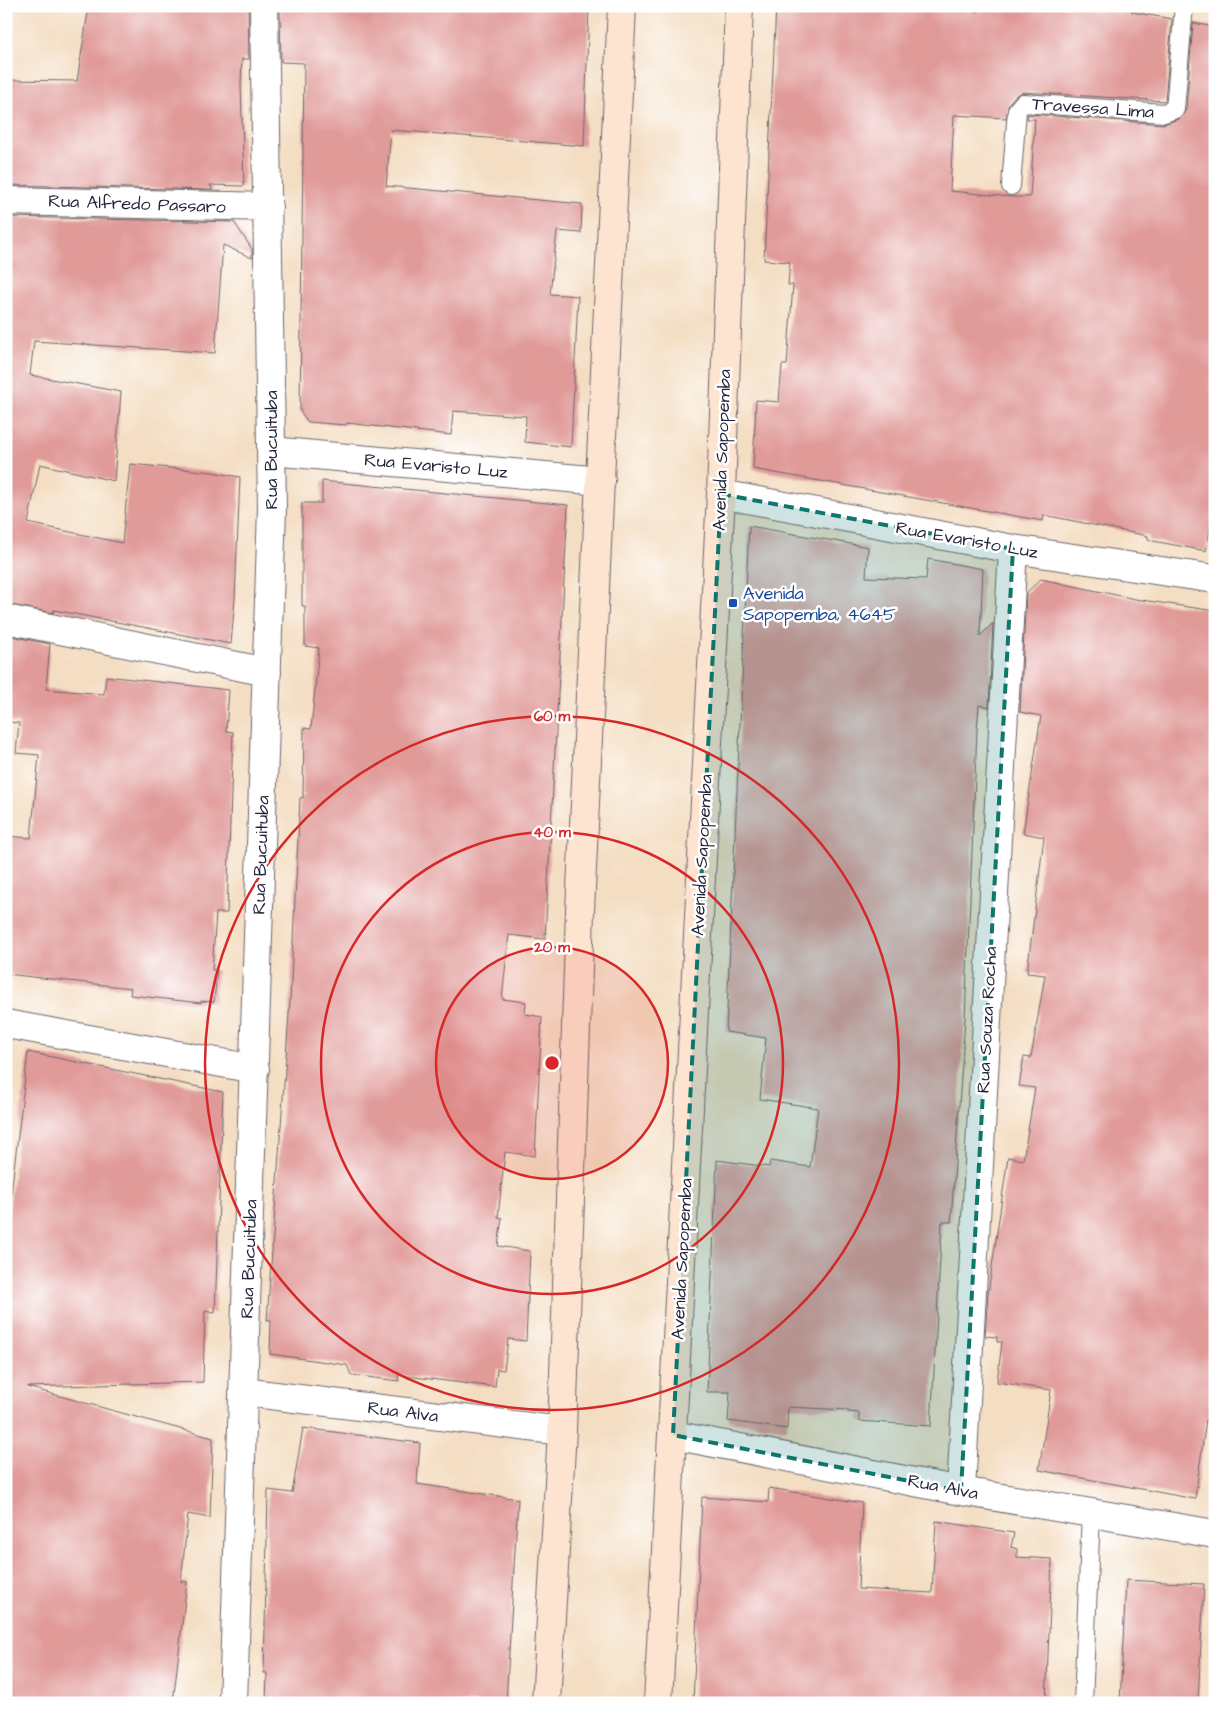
<svg xmlns="http://www.w3.org/2000/svg" width="1221" height="1709" font-family="'Architects Daughter',sans-serif">
	<style>
		.building { fill: #e09a98 }
		.lines { fill: none; stroke-linecap: round; stroke-linejoin: round }
		.service-casing { stroke: #6c646b; stroke-width: 20 }
		.minor-casing { stroke: #6c646b; stroke-width: 30 }
		.secondary-casing { stroke: #6c646b; stroke-width: 30 }
		.service { stroke: #fff; stroke-width: 18 }
		.minor { stroke: #fff; stroke-width: 28 }
		.secondary { stroke: #fde4d1; stroke-width: 28 }
		.marked { fill: #0f766e; fill-opacity: 0.2; stroke: #0f766e; stroke-width: 4; stroke-dasharray: 10 6; stroke-linejoin: round }
		.ring { fill: none; stroke: #d62828; stroke-width: 2.5 }
		.transit-dot { fill: #1a4fb4; stroke: #fff; stroke-width: 2 }
		.labels { text-anchor: middle; dominant-baseline: central; stroke-width: 5; stroke-linejoin: round; paint-order: stroke }
		.street-label { font-size: 18px; fill: #22223b; stroke: #fff }
		.transit-label { font-size: 18px; fill: #164399; stroke: #fff; text-anchor: start }
		.centre { fill: #d62828; stroke: #fff; stroke-width: 2.5 }
		.ring-label { font-size: 15px; text-anchor: middle; font-weight: bold; fill: #d62828; stroke: #fff; stroke-width: 5; stroke-linejoin: round; paint-order: stroke }
	</style>
	<rect width="100%" height="100%" fill="#fff"/>
	<filter id="ink" filterUnits="userSpaceOnUse"><feTurbulence type="fractalNoise" baseFrequency=".02" numOctaves="2"/><feDisplacementMap in="SourceGraphic" scale="10" xChannelSelector="R" yChannelSelector="G"/><feConvolveMatrix kernelMatrix="1 2 1 2 8 2 1 2 1" color-interpolation-filters="sRGB"/></filter>
	<filter id="wash" filterUnits="userSpaceOnUse"><feTurbulence type="fractalNoise" baseFrequency=".0096" numOctaves="4" result="noise"/><feDisplacementMap in="SourceGraphic" scale="20" xChannelSelector="R" yChannelSelector="G"/><feGaussianBlur stdDeviation="1.12" result="paint"/><feColorMatrix in="noise" values="0 0 0 0 0 0 0 0 0 0 0 0 0 0 0 0 0 1.4 0 .05"/><feComposite in="paint" operator="in"/></filter>
	<g filter="url(#wash)">
		<rect width="100%" height="100%" fill="#f4dec3"/>
		<g id="blocks">
			<path class="building" d="M89 6H248L249 59H242L241 84 244 186 210 185 213 190 6 185V80L77 81Z
				M280 6H589L584 146 391 130 386 186 582 204 581 233 557 231 550 294 578 296 571 447 525 442 526 416 453 411 451 435 347 423 346 425 308 422 300 411 304 63 281 62Z
				M776 6H950L979 12 981 6H1133L1132 12 1172 19 1165 101 1023 92 1015 96 1009 103 1006 118 954 115 950 191 1011 197H1030L1035 119H1027L1028 114 1163 124 1179 119 1186 110 1193 23 1215 27V503L1206 551 1148 540V536L1044 515 1043 521 753 469 756 400 779 402 782 365H787L793 285H788L790 262 764 260Z
				M6 217 234 222 252 249V258L223 245 215 353 34 341 30 375 121 392 114 481 40 464 28 523 122 543 130 464 212 472 240 477 235 599 231 644 54 610 53 613 6 604Z
				M322 481 568 505 545 939 509 935 502 999 526 1002 525 1014 542 1017 535 1156 505 1152 498 1217 502 1218 498 1246 530 1251 526 1341 508 1339 504 1370 497 1369 495 1387 398 1375 399 1381 351 1375 347 1365 270 1354 271 1320H267L290 1001 300 798H303L304 728 311 729 319 648 305 646V606H302V503H322Z
				M749 526 868 547 866 577 926 579 928 559 983 569 980 636 993 623 989 707 979 705 977 730 965 1019 951 1222H942L931 1426 859 1421V1413L848 1412V1410L788 1407 787 1429 728 1421 730 1392H707L717 1160 769 1167 770 1161 810 1167 818 1108 760 1099 766 1038 726 1032Z
				M1041 579 1135 599 1215 611V1421L1206 1420 1195 1499 1039 1470 1051 1390 997 1382 1002 1342H997V1337L985 1336 988 1294 1008 1157 1023 1160 1035 1088 1019 1086 1024 1057 1031 1058 1045 975 1027 973 1044 837 1023 833 1041 716 1020 712 1026 593Z
				M6 635 50 644 46 689 104 694 106 676 229 690 226 731 233 732 227 913H216L212 970H217L214 1002 201 1001V1003L130 995 131 988 6 974V836L31 838 39 755 16 753 19 723 6 722Z
				M28 1052 223 1092 215 1313 205 1311 203 1382 27 1387 213 1438 210 1518 188 1514 181 1582H187L173 1703H6V1236Z
				M303 1428 420 1443 417 1484 518 1499 506 1703H266L267 1673H264L268 1490 292 1493Z
				M769 1488 862 1503 858 1589 932 1593 936 1521 1014 1533 1011 1547 1017 1549V1557L1052 1559 1046 1703H693L702 1497 768 1502Z
				M1126 1580 1204 1584 1198 1703H1120Z"/>
		</g>
	</g>
	<g filter="url(#ink)">
		<use href="#blocks" fill-opacity="0" stroke="#6c646b" stroke-width="1"/>
		<g class="lines">
			<g class="service-casing">
				<path id="service" d="M1011 186 1017 110 1023 103 1164 113 1175 109 1184 6
					M1083 1703 1091 1513"/>
			</g>
			<g class="minor-casing">
				<path id="minor" d="M6 201 268 207
					M271 451 601 481
					M721 494 1013 549 1215 579
					M6 619 267 672
					M6 1024 255 1069
					M244 1392 562 1431
					M673 1435 961 1491 1215 1534
					M961 1491 1013 549
					M233 1703 272 508 264 6"/>
			</g>
			<g class="secondary-casing">
				<path id="secondary" d="M546 1703 562 1431 580 911 622 6
					M658 1703 721 494 739 6"/>
			</g>
			<use href="#service" class="service"/>
			<use href="#minor" class="minor"/>
			<use href="#secondary" class="secondary"/>
		</g>
	</g>
	<path class="marked" d="M721 494 1013 549 961 1491 673 1435Z"/>
	<circle cx="552" cy="1063" r="116" fill="#d62828" fill-opacity=".12"/>
	<g class="ring">
		<circle cx="552" cy="1063" r="116"/>
		<circle cx="552" cy="1063" r="231"/>
		<circle cx="552" cy="1063" r="347"/>
	</g>
	<rect class="transit-dot" x="728" y="598" width="10" height="10" rx="2.5"/>
	<g class="labels">
		<g class="street-label">
			<text transform="translate(1093 108) rotate(4)">Travessa Lima</text>
			<text transform="translate(137 204) rotate(2)">Rua Alfredo Passaro</text>
			<text transform="translate(271 450) rotate(-90)">Rua Bucuituba</text>
			<text transform="translate(722 450) rotate(-88)">Avenida Sapopemba</text>
			<text transform="translate(436 466) rotate(5)">Rua Evaristo Luz</text>
			<text transform="translate(967 540) rotate(10)">Rua Evaristo Luz</text>
			<text transform="translate(261 855) rotate(-88)">Rua Bucuituba</text>
			<text transform="translate(702 855) rotate(-87)">Avenida Sapopemba</text>
			<text transform="translate(987 1020) rotate(-87)">Rua Souza Rocha</text>
			<text transform="translate(249 1259) rotate(-88)">Rua Bucuituba</text>
			<text transform="translate(682 1259) rotate(-87)">Avenida Sapopemba</text>
			<text transform="translate(403 1412) rotate(7)">Rua Alva</text>
			<text transform="translate(943 1487) rotate(11)">Rua Alva</text>
		</g>
		<g class="transit-label">
			<text x="743" y="593">Avenida<tspan x="743" dy="21">Sapopemba, 4645</tspan></text>
		</g>
	</g>
	<circle cx="552" cy="1063" r="8" class="centre"/>
	<g class="ring-label">
		<text x="552" y="721">60 m</text>
		<text x="552" y="837">40 m</text>
		<text x="552" y="952">20 m</text>
	</g>
	<rect width="1221" height="1709" fill="none" stroke="#fff" stroke-width="25"/>
</svg>
